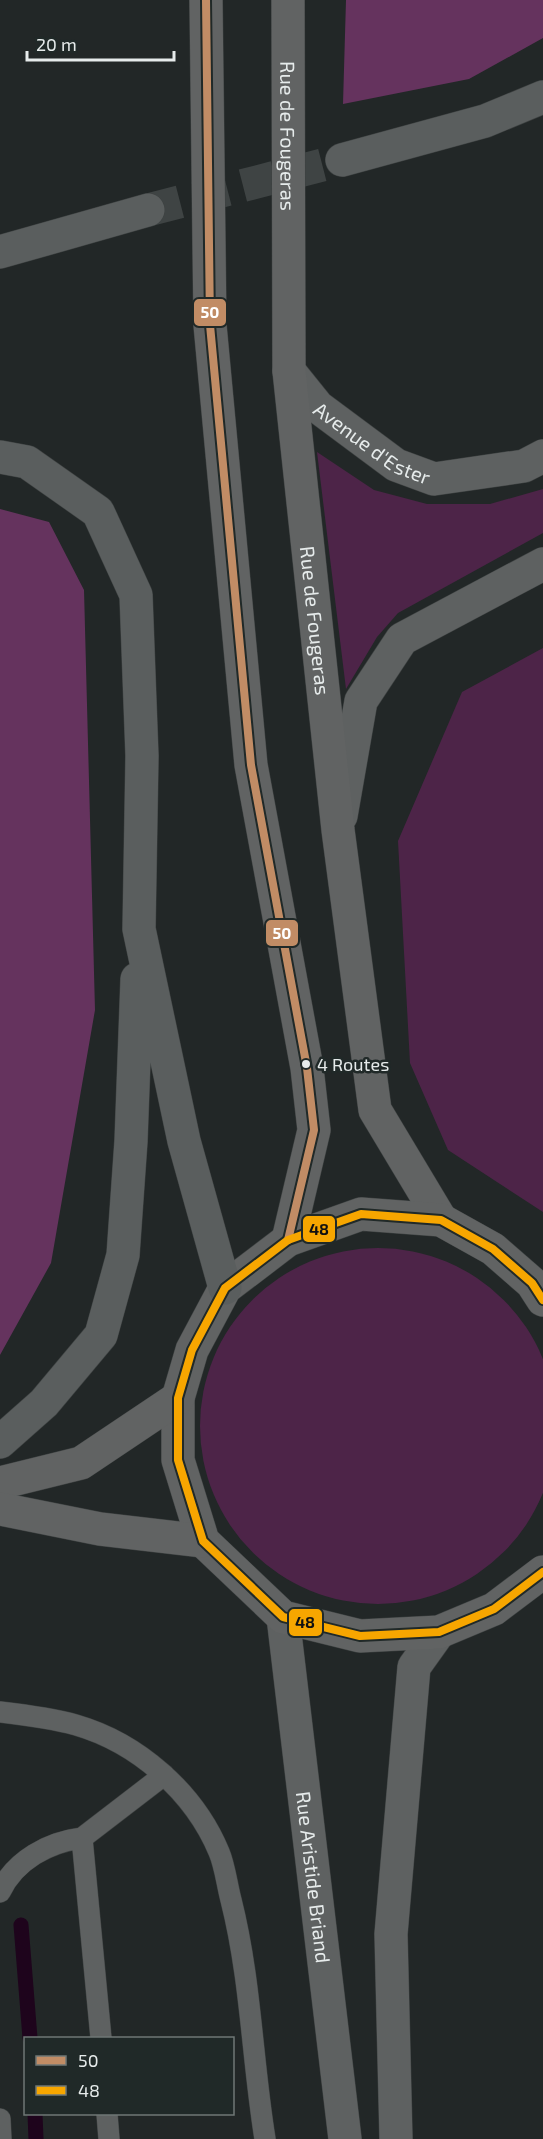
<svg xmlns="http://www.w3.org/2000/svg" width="543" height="2139" font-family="'Exo 2',sans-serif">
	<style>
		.green { fill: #4d2448 }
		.forest { fill: #65335e }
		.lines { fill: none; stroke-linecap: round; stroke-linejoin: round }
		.stream { stroke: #1e041c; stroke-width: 15 }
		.motorway-tunnel { stroke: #3f4444; stroke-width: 33; stroke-dasharray: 33 16; stroke-linecap: butt }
		.service-casing { stroke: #3e4242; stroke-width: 22 }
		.minor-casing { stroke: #3e4242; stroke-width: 34 }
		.tertiary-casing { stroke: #3e4242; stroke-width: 34 }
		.secondary-casing { stroke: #3e4242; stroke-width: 34 }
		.motorway-casing { stroke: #3e4242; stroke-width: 34 }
		.service { stroke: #5e6161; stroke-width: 21 }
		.minor { stroke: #5e6161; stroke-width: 33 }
		.tertiary { stroke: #5e6161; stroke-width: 33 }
		.secondary { stroke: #616363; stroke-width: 33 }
		.motorway { stroke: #5a5e5e; stroke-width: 33 }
		.bus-1-casing { stroke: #202928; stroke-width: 12 }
		.bus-2-casing { stroke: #202928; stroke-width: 12 }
		.bus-1 { stroke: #c18c65; stroke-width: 8 }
		.bus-2 { stroke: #f7a600; stroke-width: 8 }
		.bus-dot { fill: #e6ebeb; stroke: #202928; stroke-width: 2 }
		.labels { text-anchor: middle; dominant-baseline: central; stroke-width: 5; stroke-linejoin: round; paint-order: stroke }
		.bus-label { font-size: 18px; fill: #e6ebeb; stroke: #202928; text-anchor: start }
		.street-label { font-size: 20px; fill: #e6ebeb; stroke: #202928 }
		.line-badge { stroke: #202928; stroke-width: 2 }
		.badge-label { font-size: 16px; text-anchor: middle; font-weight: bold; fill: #fff }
		.pale-badge-label { font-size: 16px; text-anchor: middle; font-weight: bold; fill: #111 }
	</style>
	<rect width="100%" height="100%" fill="#222727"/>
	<path class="green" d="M317 452 374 490 427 504H490L543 489V533L398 613 377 637 346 689Z
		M543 648V1212L448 1150 410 1063 398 841 462 692Z
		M200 1426a178 178 0 1 1 356 0a178 178 0 1 1-356 0Z"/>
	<path class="forest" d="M346 0H543V38L469 79 343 104Z
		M0 509 49 522 84 590 95 1010 51 1263 0 1355Z"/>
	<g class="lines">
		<path class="stream" d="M21 1925 30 2038
			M35 2114 36 2139"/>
		<path class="motorway-tunnel" d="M148 210 342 160"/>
		<g class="service-casing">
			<path id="service" d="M0 1712C26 1715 51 1718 76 1725 138 1743 194 1792 219 1852 225 1866 227 1885 231 1900 251 1979 252 2059 265 2139
				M0 1892C15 1860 49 1842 82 1838
				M101 2038 82 1838 164 1775
				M107 2114 109 2139
				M0 2119 1 2139"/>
		</g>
		<g class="minor-casing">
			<g id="minor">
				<path id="s1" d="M289 371 318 407 396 465 434 479 524 466 543 456"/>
				<path d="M341 816 361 701 402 639 543 564"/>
			</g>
		</g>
		<g class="tertiary-casing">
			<g id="tertiary">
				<path id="s2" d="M283 1617 345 2139"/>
				<path d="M396 2139 391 1934 414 1667 439 1632"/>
			</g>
		</g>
		<g class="secondary-casing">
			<g id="secondary">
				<path d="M206 0 210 325 251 765 307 1068 314 1130 288 1240"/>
				<path id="s3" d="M288 0 289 371 338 830 375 1110 441 1220"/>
				<path d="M543 1300 532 1283 493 1249 441 1220 361 1214 288 1240 225 1288 192 1350 178 1398V1460L203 1541 283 1617 360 1636 439 1632 494 1609 543 1572"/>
				<path d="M0 1483 81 1463 178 1398"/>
				<path d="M0 1509 100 1529 203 1541"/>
			</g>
		</g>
		<g class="motorway-casing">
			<path id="motorway" d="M342 160 485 121 543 97
				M0 252 148 210
				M0 457 27 462 98 512 136 595 142 756 139 929 184 1141 225 1288
				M0 1442 44 1403 101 1335 123 1255 131 1141 137 979"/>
		</g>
		<use href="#service" class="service"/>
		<use href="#minor" class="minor"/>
		<use href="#tertiary" class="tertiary"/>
		<use href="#secondary" class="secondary"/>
		<use href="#motorway" class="motorway"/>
		<g class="bus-1-casing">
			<path id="bus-1" d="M206 0 210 325 251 765 307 1068 314 1130 288 1240"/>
		</g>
		<g class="bus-2-casing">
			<path id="bus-2" d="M543 1300 532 1283 493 1249 441 1220 361 1214 288 1240 225 1288 192 1350 178 1398V1460L203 1541 283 1617 360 1636 439 1632 494 1609 543 1572"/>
		</g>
		<use href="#bus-1" class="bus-1"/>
		<use href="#bus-2" class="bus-2"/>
	</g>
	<circle class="bus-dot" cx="306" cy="1064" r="5"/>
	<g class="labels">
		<g class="bus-label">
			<text x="317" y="1064">4 Routes</text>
		</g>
		<g class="street-label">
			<text stroke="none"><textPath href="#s3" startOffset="136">Rue de Fougeras</textPath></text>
			<text stroke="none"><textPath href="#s1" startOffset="112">Avenue d'Ester</textPath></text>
			<text stroke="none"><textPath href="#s3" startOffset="622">Rue de Fougeras</textPath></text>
			<text stroke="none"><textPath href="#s2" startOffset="262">Rue Aristide Briand</textPath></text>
		</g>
	</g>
	<g class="line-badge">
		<rect x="193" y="298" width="34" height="29" rx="6" fill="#c18c65"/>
		<rect x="265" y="919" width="34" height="28" rx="6" fill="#c18c65"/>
		<rect x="302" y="1215" width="34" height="28" rx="6" fill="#f7a600"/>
		<rect x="288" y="1608" width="35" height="29" rx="6" fill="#f7a600"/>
	</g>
	<g class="badge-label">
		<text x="210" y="318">50</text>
		<text x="282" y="939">50</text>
	</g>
	<g class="pale-badge-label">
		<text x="319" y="1235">48</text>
		<text x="305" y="1628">48</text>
	</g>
	<rect x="24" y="2037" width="210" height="78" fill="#202928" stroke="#6f7776" stroke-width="1.5"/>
	<rect x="36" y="2056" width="30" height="9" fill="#c18c65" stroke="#6f7776" stroke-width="1.5"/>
	<text x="78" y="2067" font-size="18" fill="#e6ebeb">50</text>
	<rect x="36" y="2086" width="30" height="9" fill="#f7a600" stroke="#6f7776" stroke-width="1.5"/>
	<text x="78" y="2097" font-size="18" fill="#e6ebeb">48</text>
	<path d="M27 51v9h147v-9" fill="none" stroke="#e6ebeb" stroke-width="3"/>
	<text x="36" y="51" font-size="18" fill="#e6ebeb" stroke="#202928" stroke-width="4.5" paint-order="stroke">20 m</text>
</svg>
